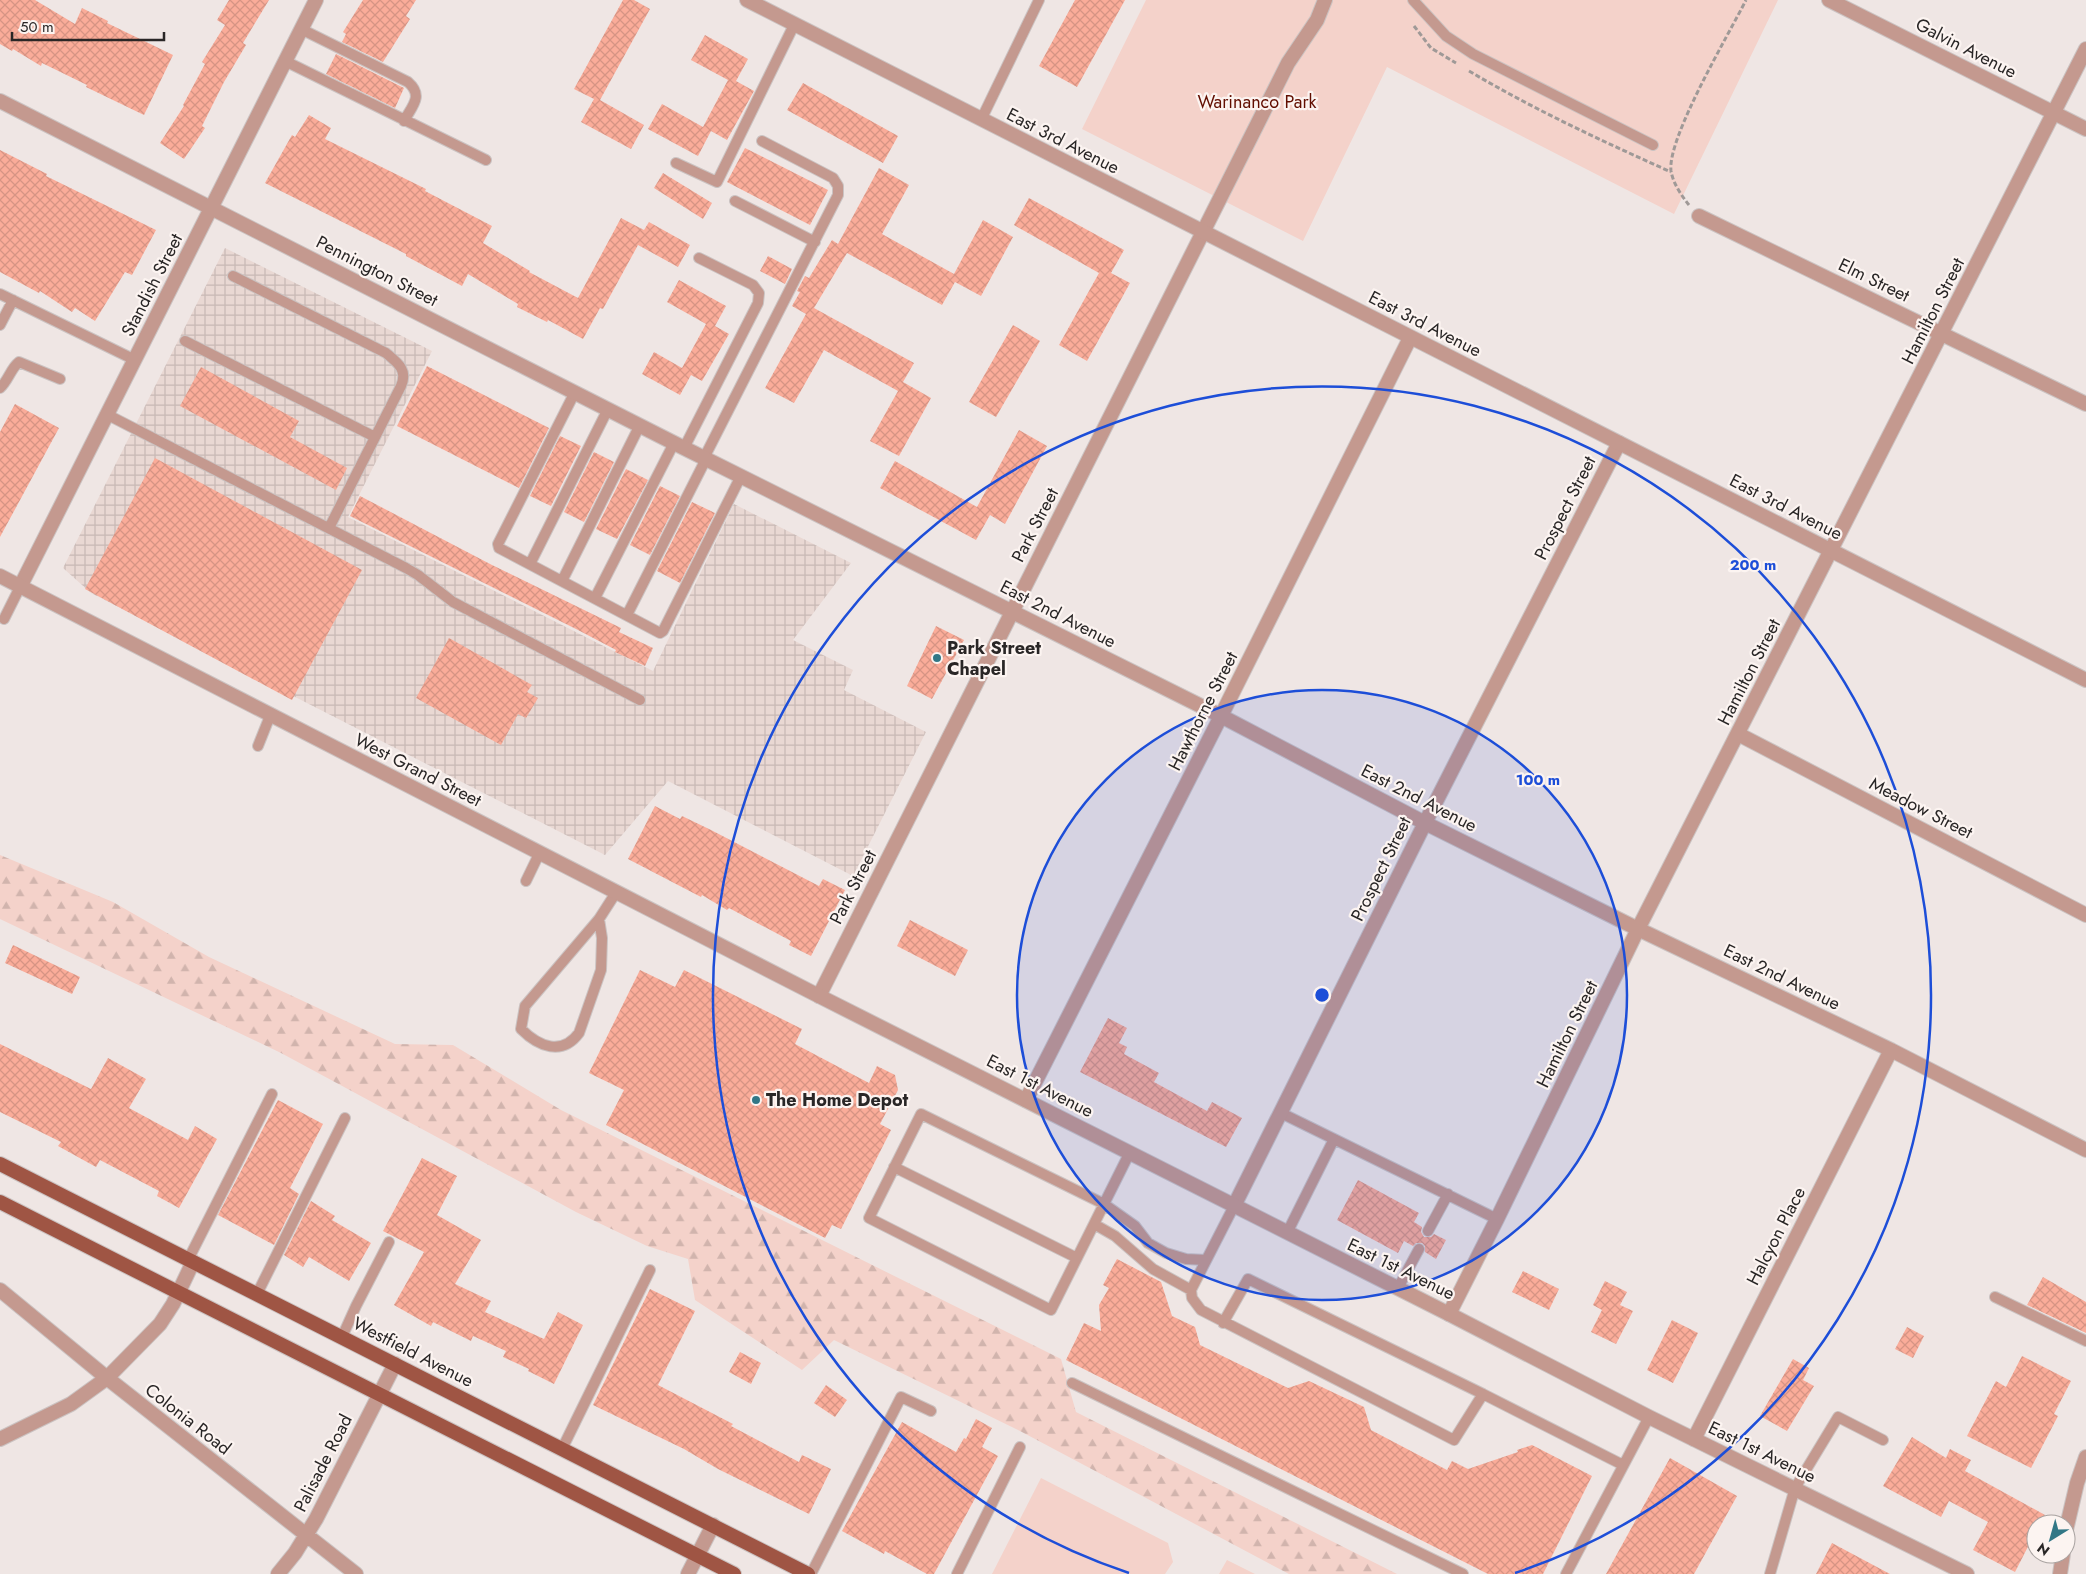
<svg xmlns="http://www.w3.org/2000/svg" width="2086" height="1574" font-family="Jost,sans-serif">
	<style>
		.industrial { fill: url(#industrial-grid) }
		.forest { fill: url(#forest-firs) }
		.green { fill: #f4d2ca }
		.building { fill: url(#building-cross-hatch) }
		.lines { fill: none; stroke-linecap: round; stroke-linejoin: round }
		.service-casing { stroke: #cbc3c2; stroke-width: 12 }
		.minor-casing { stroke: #cbc3c2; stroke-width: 16 }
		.tertiary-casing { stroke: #cbc3c2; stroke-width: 16 }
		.primary-casing { stroke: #cbc3c2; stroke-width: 16 }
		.path { stroke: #9f9997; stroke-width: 3; stroke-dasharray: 5 2.5; stroke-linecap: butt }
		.service { stroke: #c4998f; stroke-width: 10 }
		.minor { stroke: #c4998f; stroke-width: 14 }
		.tertiary { stroke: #c4998f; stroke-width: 14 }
		.primary { stroke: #9f5544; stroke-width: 14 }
		.ring { fill: none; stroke: #1d4ed8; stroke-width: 2.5 }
		.poi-dot { fill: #327786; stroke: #fcf4f1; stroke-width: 2 }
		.labels { text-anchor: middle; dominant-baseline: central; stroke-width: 4.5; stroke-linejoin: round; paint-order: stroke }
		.street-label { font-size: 18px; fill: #292626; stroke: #fcf4f1 }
		.park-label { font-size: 18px; fill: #620e00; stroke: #fcf4f1 }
		.poi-label { font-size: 18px; font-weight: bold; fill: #292626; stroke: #fcf4f1; text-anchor: start }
		.centre { fill: #1d4ed8; stroke: #fcf4f1; stroke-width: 2.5 }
		.ring-label { font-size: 15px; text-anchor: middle; font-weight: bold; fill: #1d4ed8; stroke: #fcf4f1; stroke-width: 4.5; stroke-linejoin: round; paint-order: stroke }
	</style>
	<defs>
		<pattern id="industrial-grid" width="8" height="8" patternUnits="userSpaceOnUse" patternTransform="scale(1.25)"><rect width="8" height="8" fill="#e9d8d3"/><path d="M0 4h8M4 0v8" fill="none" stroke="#c8b9b5"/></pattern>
		<pattern id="forest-firs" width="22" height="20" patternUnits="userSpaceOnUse" patternTransform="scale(1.25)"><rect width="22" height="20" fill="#f4d2ca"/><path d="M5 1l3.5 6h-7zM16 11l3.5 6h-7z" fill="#d1b4ad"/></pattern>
		<pattern id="building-cross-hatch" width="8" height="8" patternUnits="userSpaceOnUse" patternTransform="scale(1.25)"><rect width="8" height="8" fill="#faac99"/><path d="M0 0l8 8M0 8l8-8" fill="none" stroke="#d69484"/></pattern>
	</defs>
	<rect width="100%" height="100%" fill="#efe6e4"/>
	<path class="industrial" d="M225 248 432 351 348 517 653 671 734 504 851 563 793 640 853 670 844 690 926 732 853 876 668 781 605 855 91 593 63 568Z"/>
	<path class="forest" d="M0 855 113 902 209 957 395 1044 453 1045 561 1110 1061 1359 1076 1412 1397 1574H1289L1020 1431 834 1340 802 1370 695 1300 688 1259 647 1246 576 1212 281 1053 0 919Z"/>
	<path class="green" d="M1146 0H1778L1674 214 1387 67 1303 241 1082 129Z
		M1041 1478 1168 1543 1173 1562 1165 1574H992Z
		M1227 1560 1255 1574H1219Z"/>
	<path class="building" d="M0 0H35L75 24 82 8 108 21 107 23 173 55 144 115 86 87 87 85 42 63 41 66 13 49 12 51 0 44Z
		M229 0H269L243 43 246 45 224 82 202 126 205 128 184 159 160 143 184 106 183 105 205 64 202 62 225 25 217 20Z
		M363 0H416L406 16 410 19 383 62 342 42 346 34 343 32Z
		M623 0H634L650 9 600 100 644 125 631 149 581 122 594 99 574 89Z
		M1075 0H1125L1077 87 1039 66Z
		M705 35 748 59 736 81 754 91 727 140 711 131 698 156 648 129 662 104 703 127 728 80 691 60Z
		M336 54 404 88 395 108 326 74Z
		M803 83 898 136 883 163 787 110Z
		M309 115 331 128 325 139 426 189 425 191 492 226 483 243 530 271 529 272 578 298 621 218 644 230 649 222 690 245 678 267 638 245 603 309 600 308 583 339 548 320 547 322 517 307 518 304 468 274 462 286 406 256V254L265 183 292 135 295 137Z
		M745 148 828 190 810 225 727 182Z
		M0 150 47 174 46 176 156 230 132 275 125 272 95 321 75 308 72 312 40 291 39 293 0 272Z
		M879 168 909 185 882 234 954 274 983 220 1013 237 981 296 955 282 942 305 847 253 814 308 914 363 903 382 931 398 899 456 870 441 898 391 824 350 794 403 765 388 806 314 792 306 800 292 797 291 805 276 809 278 832 240 838 244Z
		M663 173 712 203 703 219 654 188Z
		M1029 198 1124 250 1111 273 1130 283 1087 361 1059 345 1099 273 1014 225Z
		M768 256 792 269 785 284 760 271Z
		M679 280 726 306 715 326 729 334 702 381 691 375 680 395 642 374 654 352 682 368 706 324 667 302Z
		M1013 325 1040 341 996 417 969 402Z
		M427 366 549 428 519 488 397 426Z
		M201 367 299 421 290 437 347 468 336 490 180 406Z
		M15 404 59 428 0 537V432Z
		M1019 430 1047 446 1005 524 990 515 976 540 880 488 895 461 977 507Z
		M560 436 581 446 551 506 530 496Z
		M594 452 614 462 584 522 564 512Z
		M155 458 362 570 292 700 85 589Z
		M626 469 648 480 617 539 596 529Z
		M660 486 680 496 650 555 630 545Z
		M360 496 492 565 621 628 619 632 653 648 645 666 615 652 616 650 578 630 350 516Z
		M692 502 715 513 680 583 657 571Z
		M936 626 964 640 932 699 907 686Z
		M449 638 532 685 527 692 538 698 526 718 518 714 501 745 416 698Z
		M655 806 680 819 682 816 711 830 819 886 823 879 845 890 811 956 789 945 791 941 729 908 727 910 702 895 701 897 628 859Z
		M910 920 968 950 955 976 897 946Z
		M13 945 80 977 72 994 5 963Z
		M640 970 675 987 684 970 802 1029 795 1044 869 1083 877 1066 895 1075 898 1090 880 1124 891 1130 841 1229 832 1225 825 1238 606 1125 624 1090 589 1073Z
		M1108 1018 1127 1028 1119 1043 1127 1047 1124 1054 1159 1073 1154 1082 1207 1111 1212 1102 1242 1118 1226 1147 1080 1072Z
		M0 1044 91 1089 108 1058 146 1079 129 1108 188 1140 195 1126 217 1139 179 1208 157 1196 159 1191 100 1160 96 1167 58 1146 61 1142 0 1112Z
		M278 1100 323 1124 290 1188 299 1194 274 1245 218 1215Z
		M422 1158 457 1176 437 1215 481 1240 455 1284 491 1301 485 1312 544 1339 558 1312 583 1325 554 1384 528 1371 529 1369 503 1357 506 1351 473 1336 471 1341 433 1322 431 1326 394 1305 424 1252 383 1231Z
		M1358 1180 1419 1213 1414 1222 1422 1227 1421 1232 1424 1237H1431L1434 1234 1446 1240 1436 1259 1425 1252V1246L1422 1243H1416L1413 1246 1404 1241 1398 1253 1337 1220Z
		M311 1201 335 1216 332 1220 371 1243 349 1281 309 1257 303 1267 284 1255Z
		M1117 1259 1161 1282 1172 1316 1195 1327 1200 1345 1288 1388 1309 1381 1364 1407 1371 1430 1447 1470 1452 1461 1468 1469 1518 1452 1517 1450 1532 1445 1592 1476 1543 1574H1488L1066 1360 1084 1323 1101 1331 1099 1305 1109 1288 1103 1285Z
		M1523 1271 1559 1289 1549 1310 1512 1292Z
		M2043 1277 2086 1302V1333L2027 1305Z
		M1605 1281 1627 1292 1620 1305 1633 1311 1616 1344 1591 1332 1602 1310 1593 1305Z
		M650 1289 695 1311 658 1385 733 1424 731 1426 799 1462 802 1455 831 1469 809 1514 718 1469 684 1449 593 1405Z
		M1672 1320 1698 1333 1673 1383 1647 1370Z
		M1907 1327 1924 1336 1913 1358 1895 1349Z
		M740 1352 761 1363 751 1384 729 1372Z
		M2022 1356 2071 1381 2054 1414 2058 1416 2031 1468 1967 1436 1996 1381 2006 1387Z
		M1793 1359 1809 1368 1803 1380 1814 1386 1787 1431 1760 1416Z
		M826 1385 847 1400 835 1417 814 1403Z
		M976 1419 992 1428 982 1447 998 1456 934 1574H927L885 1551 884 1554 842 1531 902 1422 956 1452 964 1438 966 1439Z
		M1912 1437 1946 1458 1950 1449 1971 1460 1965 1471 2045 1515 2040 1524H2036V1531L2015 1572 1973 1550 1988 1522 1949 1501 1941 1517 1883 1486Z
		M1670 1458 1737 1496 1694 1574H1606Z
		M1832 1543 1890 1574H1816Z"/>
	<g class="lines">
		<g class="service-casing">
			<path id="service" d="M1413 0 1446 36 1473 54 1653 145
				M301 29 408 82C424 96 412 106 404 121
				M285 61 486 160
				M981 120 1039 0
				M676 163 717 182 794 25
				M735 201 815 242
				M233 276 386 353C398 363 408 370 401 386L329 528
				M0 294 135 360
				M0 325 13 300
				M185 341 375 437
				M0 388C8 381 11 368 19 362L60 379
				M575 392 498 544 499 548 660 633 663 631 741 476
				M108 415 406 568 418 575 453 602 640 700
				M684 448 758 303 759 293 753 285 699 258
				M704 458 838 195V186L833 178 762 141
				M530 564 608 409
				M562 581 640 425
				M595 598 674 443
				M627 615 706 459
				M4 619 20 587
				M258 746 270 716
				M526 881 540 852
				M599 919 602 938 601 970 579 1033C562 1056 539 1047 521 1029L525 1006 599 919 617 891
				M1281 1113 1497 1219
				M894 1167 1077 1258
				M1234 1206 1191 1290 1192 1298 1201 1310 1454 1440 1483 1394 1623 1465
				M1094 1224 1130 1152
				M1428 1231 1448 1194
				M1287 1233 1334 1139
				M188 1260 272 1094
				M1398 1288 1419 1249
				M1191 1290 1153 1269 1115 1236 1094 1224 1051 1310 869 1218 921 1114 1104 1204 1135 1226 1148 1243 1166 1253 1186 1259 1206 1260
				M257 1294 345 1118
				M1995 1297 2086 1341
				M1223 1323 1248 1279 1483 1394
				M342 1337 356 1306 389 1242
				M1072 1383 1463 1574
				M562 1449 650 1270
				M811 1574 901 1397 931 1411
				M957 1574 1020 1447
				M1566 1574 1649 1417
				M1770 1574 1795 1488 1838 1417 1883 1440"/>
		</g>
		<g class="minor-casing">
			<path id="minor" d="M1829 0 2086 129
				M0 101 674 443 1221 716 1425 823 1638 929 1891 1050 2086 1150
				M1699 216 2086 404
				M20 587 316 0
				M1738 734 2086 915
				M819 996 1288 63 1317 20 1325 0
				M1026 1100 1221 716 1410 338
				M1234 1206 1425 823 1619 443
				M0 1290 107 1378 356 1574
				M1449 1314 1497 1219 1638 929 2086 49
				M0 1439 71 1404 107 1378 160 1324 173 1304 193 1262
				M1694 1439 1891 1050
				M278 1574 295 1553 316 1519 395 1364
				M688 1574 713 1525"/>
		</g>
		<g class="tertiary-casing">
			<path id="tertiary" d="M747 0 2086 680
				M0 576 819 996 1449 1314 1649 1417 1967 1574
				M2066 1530 2077 1483 2086 1457
				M2060 1574 2063 1554"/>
		</g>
		<g class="primary-casing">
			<path id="primary" d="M0 1164 808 1574
				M0 1202 734 1574"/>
		</g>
		<path class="path" d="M1414 26 1431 48 1456 63
			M1469 71C1535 110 1602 141 1671 172
			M1689 205C1681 195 1673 183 1671 171 1667 138 1729 34 1746 0"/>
		<use href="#service" class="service"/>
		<use href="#minor" class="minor"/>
		<use href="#tertiary" class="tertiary"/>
		<use href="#primary" class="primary"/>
	</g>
	<circle cx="1322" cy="995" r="305" fill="#1d4ed8" fill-opacity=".12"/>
	<g class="ring">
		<circle cx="1322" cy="995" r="305"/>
		<path d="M1129 1573A609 609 0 1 1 1515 1573"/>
	</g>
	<g class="poi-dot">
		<circle cx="937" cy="658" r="5"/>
		<circle cx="756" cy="1100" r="5"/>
	</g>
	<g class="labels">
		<g class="street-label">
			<text transform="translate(1966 48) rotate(27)">Galvin Avenue</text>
			<text transform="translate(1063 141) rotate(27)">East 3rd Avenue</text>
			<text transform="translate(377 271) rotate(27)">Pennington Street</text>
			<text transform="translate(1874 280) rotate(26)">Elm Street</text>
			<text transform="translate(152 285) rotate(-63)">Standish Street</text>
			<text transform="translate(1933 311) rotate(-63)">Hamilton Street</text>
			<text transform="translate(1425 324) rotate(27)">East 3rd Avenue</text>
			<text transform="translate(1786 507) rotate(27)">East 3rd Avenue</text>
			<text transform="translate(1565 508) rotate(-63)">Prospect Street</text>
			<text transform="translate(1035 525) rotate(-63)">Park Street</text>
			<text transform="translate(1058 614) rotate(27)">East 2nd Avenue</text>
			<text transform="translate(1749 672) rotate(-63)">Hamilton Street</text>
			<text transform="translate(1203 711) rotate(-63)">Hawthorne Street</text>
			<text transform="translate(418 770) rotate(27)">West Grand Street</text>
			<text transform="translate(1419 798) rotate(27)">East 2nd Avenue</text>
			<text transform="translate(1921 808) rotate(27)">Meadow Street</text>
			<text transform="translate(1381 869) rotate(-64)">Prospect Street</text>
			<text transform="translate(853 887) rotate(-63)">Park Street</text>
			<text transform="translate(1782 977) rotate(26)">East 2nd Avenue</text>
			<text transform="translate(1567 1034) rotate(-64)">Hamilton Street</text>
			<text transform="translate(1040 1086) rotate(27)">East 1st Avenue</text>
			<text transform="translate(1776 1236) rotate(-63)">Halcyon Place</text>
			<text transform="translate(1401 1269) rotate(26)">East 1st Avenue</text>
			<text transform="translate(413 1352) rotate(27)">Westfield Avenue</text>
			<text transform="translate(188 1419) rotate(38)">Colonia Road</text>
			<text transform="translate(1762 1452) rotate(26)">East 1st Avenue</text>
			<text transform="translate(323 1463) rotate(-63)">Palisade Road</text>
		</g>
		<g class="park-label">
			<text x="1257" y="102">Warinanco Park</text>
		</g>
		<g class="poi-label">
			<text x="947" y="648">Park Street<tspan x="947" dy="21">Chapel</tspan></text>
			<text x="766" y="1100">The Home Depot</text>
		</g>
	</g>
	<circle cx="1322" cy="995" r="8" class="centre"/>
	<g class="ring-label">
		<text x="1753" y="570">200 m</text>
		<text x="1538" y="785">100 m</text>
	</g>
	<g transform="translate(2051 1539) rotate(217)"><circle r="24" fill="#fcf4f1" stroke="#a8a2a0"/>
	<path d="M0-4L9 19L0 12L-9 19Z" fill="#327786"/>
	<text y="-8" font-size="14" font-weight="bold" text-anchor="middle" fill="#292626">N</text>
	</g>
	<path d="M12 32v8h152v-8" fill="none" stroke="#292626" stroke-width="2.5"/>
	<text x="20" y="32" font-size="15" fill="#292626" stroke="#fcf4f1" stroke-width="4" paint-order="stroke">50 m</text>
</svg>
